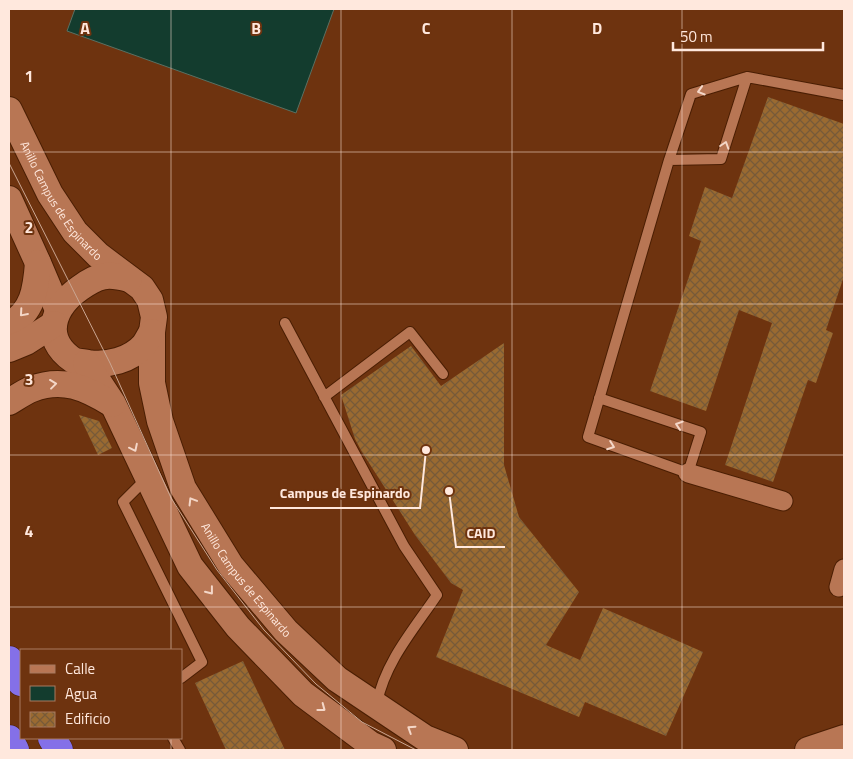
<svg xmlns="http://www.w3.org/2000/svg" width="853" height="759" font-family="'Titillium Web',sans-serif">
	<style>
		.water { fill: #133c2e; stroke: #5a7062 }
		.building { fill: url(#building-cross-hatch) }
		.lines { fill: none; stroke-linecap: round; stroke-linejoin: round }
		.lane-casing { stroke: #4a1e03; stroke-width: 12 }
		.street-casing { stroke: #4a1e03; stroke-width: 21 }
		.secondary-casing { stroke: #4a1e03; stroke-width: 28 }
		.highway-casing { stroke: #4a1e03; stroke-width: 29 }
		.lane { stroke: #b87654; stroke-width: 10 }
		.street { stroke: #b87654; stroke-width: 19 }
		.secondary { stroke: #b87654; stroke-width: 26 }
		.highway { stroke: #8470e8; stroke-width: 28 }
		.tram { stroke: #caa692; stroke-width: 1 }
		.oneway { stroke: #f4d7c8 }
		.grid { fill: none; stroke: #ffe8dd; stroke-width: 1; stroke-opacity: 0.55 }
		.labels { text-anchor: middle; dominant-baseline: central; stroke-width: 4; stroke-linejoin: round; paint-order: stroke }
		.street-label { font-size: 12px; fill: #ffe8dd; stroke: #6e330f }
		.grid-label { font-size: 16px; text-anchor: middle; font-weight: bold; fill: #ffe8dd; stroke: #6e330f; stroke-width: 4; stroke-linejoin: round; paint-order: stroke }
		.leader { fill: none; stroke: #ffe8dd; stroke-width: 2 }
		.callout-dot { fill: #ffe8dd; stroke: #6e330f; stroke-width: 2 }
		.callout-label { font-size: 14px; text-anchor: middle; font-weight: bold; fill: #ffe8dd; stroke: #6e330f; stroke-width: 4; stroke-linejoin: round; paint-order: stroke }
	</style>
	<defs>
		<pattern id="building-cross-hatch" width="8" height="8" patternUnits="userSpaceOnUse" patternTransform="scale(1.25)"><rect width="8" height="8" fill="#9a6a31"/><path d="M0 0l8 8M0 8l8-8" fill="none" stroke="#775a39"/></pattern>
	</defs>
	<rect width="100%" height="100%" fill="#6e330f"/>
	<path class="water" d="M75 9H334L296 113 67 31Z"/>
	<path class="building" d="M768 97 844 124V276L826 330 833 333 816 383 808 380 773 482 725 465 772 323 739 310 706 411 650 391 701 241 689 236 705 187 732 198Z
		M504 343V465L519 517 579 592 546 645 580 660 603 608 703 652 666 736 585 702 579 717 436 657 463 590 451 583 415 535 362 452 355 439 341 395 411 346 441 386Z
		M79 415 99 421 112 448 98 455Z
		M243 661 285 750H226L195 683Z"/>
	<g class="lines">
		<g class="lane-casing">
			<path id="lane" d="M669 160 721 159 747 77
				M285 323 404 546 437 595C414 629 385 662 377 703
				M324 397 410 332 443 374
				M599 398 701 432 688 473 588 437 669 160 691 94 747 77 844 95
				M148 477 123 502 202 662 181 678
				M173 738 180 750"/>
		</g>
		<g class="street-casing">
			<path id="street" d="M688 473 783 501
				M839 587 844 569"/>
		</g>
		<g class="secondary-casing">
			<g id="secondary">
				<path id="s1" d="M9 110 50 194 75 232 98 255 142 288 150 300 154 317 152 332V383L160 421 183 488 231 566 286 631 337 679 425 738 455 750"/>
				<path d="M9 199 38 263 58 310"/>
				<path d="M129 279C107 273 98 275 80 288 53 307 41 338 73 360 77 362 83 362 88 363 107 366 131 360 144 345 147 341 149 336 152 332"/>
				<path d="M9 325C33 312 36 289 38 263"/>
				<path d="M9 349 26 342 54 324"/>
				<path d="M86 363 113 404 190 566 238 627 303 694 370 744 383 750"/>
				<path d="M9 402C16 398 24 392 32 389 63 377 86 388 112 404"/>
				<path d="M808 750 844 738"/>
			</g>
		</g>
		<g class="highway-casing">
			<path id="highway" d="M9 660 21 682
				M52 738 59 750
				M9 739 15 750"/>
		</g>
		<use href="#lane" class="lane"/>
		<use href="#street" class="street"/>
		<use href="#secondary" class="secondary"/>
		<use href="#highway" class="highway"/>
		<path class="tram" d="M9 163 110 363 171 498 217 570 264 630 316 684 362 722 416 750"/>
	</g>
	<defs><path id="oneway-chevron" d="M-2-3.5L2.5 0L-2 3.5" fill="none" stroke-width="1.6" stroke-linecap="round" stroke-linejoin="round" transform="scale(1.25)"/></defs>
	<g class="oneway">
		<use href="#oneway-chevron" transform="translate(701 91) rotate(163)"/>
		<use href="#oneway-chevron" transform="translate(725 145) rotate(-72)"/>
		<use href="#oneway-chevron" transform="translate(23 313) rotate(131)"/>
		<use href="#oneway-chevron" transform="translate(53 384) rotate(-7)"/>
		<use href="#oneway-chevron" transform="translate(679 425) rotate(-162)"/>
		<use href="#oneway-chevron" transform="translate(611 446) rotate(20)"/>
		<use href="#oneway-chevron" transform="translate(134 448) rotate(64)"/>
		<use href="#oneway-chevron" transform="translate(192 501) rotate(-121)"/>
		<use href="#oneway-chevron" transform="translate(210 591) rotate(52)"/>
		<use href="#oneway-chevron" transform="translate(322 708) rotate(37)"/>
		<use href="#oneway-chevron" transform="translate(411 729) rotate(-147)"/>
	</g>
	<path class="grid" d="M171 9V650M341 9V750M512 9V750M682 9V750M9 152H844M9 304H844M9 455H844M9 607H844M171 738V750"/>
	<g class="labels">
		<g class="street-label">
			<text stroke="none"><textPath href="#s1" startOffset="105">Anillo Campus de Espinardo</textPath></text>
			<text stroke="none"><textPath href="#s1" startOffset="546">Anillo Campus de Espinardo</textPath></text>
		</g>
	</g>
	<g class="grid-label">
		<text x="85" y="34">A</text>
		<text x="256" y="34">B</text>
		<text x="426" y="34">C</text>
		<text x="597" y="34">D</text>
		<text x="29" y="82">1</text>
		<text x="29" y="233">2</text>
		<text x="29" y="385">3</text>
		<text x="29" y="537">4</text>
	</g>
	<path class="leader" d="M426 450L420 508H270M449 491L456 547H505"/>
	<g class="callout-dot">
		<circle cx="426" cy="450" r="5"/>
		<circle cx="449" cy="491" r="5"/>
	</g>
	<g class="callout-label">
		<text x="345" y="498">Campus de Espinardo</text>
		<text x="481" y="538">CAID</text>
	</g>
	<rect width="853" height="759" fill="none" stroke="#ffe8dd" stroke-width="20"/>
	<rect x="20" y="649" width="162" height="90" fill="#6e330f" stroke="#a87b61"/>
	<rect x="30" y="665" width="25" height="8" fill="#b87654" stroke="#a87b61"/>
	<text x="65" y="674" font-size="15" fill="#ffe8dd">Calle</text>
	<rect x="30" y="686" width="25" height="15" fill="#133c2e" stroke="#a87b61"/>
	<text x="65" y="699" font-size="15" fill="#ffe8dd">Agua</text>
	<rect x="30" y="712" width="25" height="15" fill="url(#building-cross-hatch)" stroke="#a87b61"/>
	<text x="65" y="724" font-size="15" fill="#ffe8dd">Edificio</text>
	<path d="M673 42v8h150v-8" fill="none" stroke="#ffe8dd" stroke-width="2.5"/>
	<text x="680" y="42" font-size="15" fill="#ffe8dd" stroke="#6e330f" stroke-width="4" paint-order="stroke">50 m</text>
</svg>
